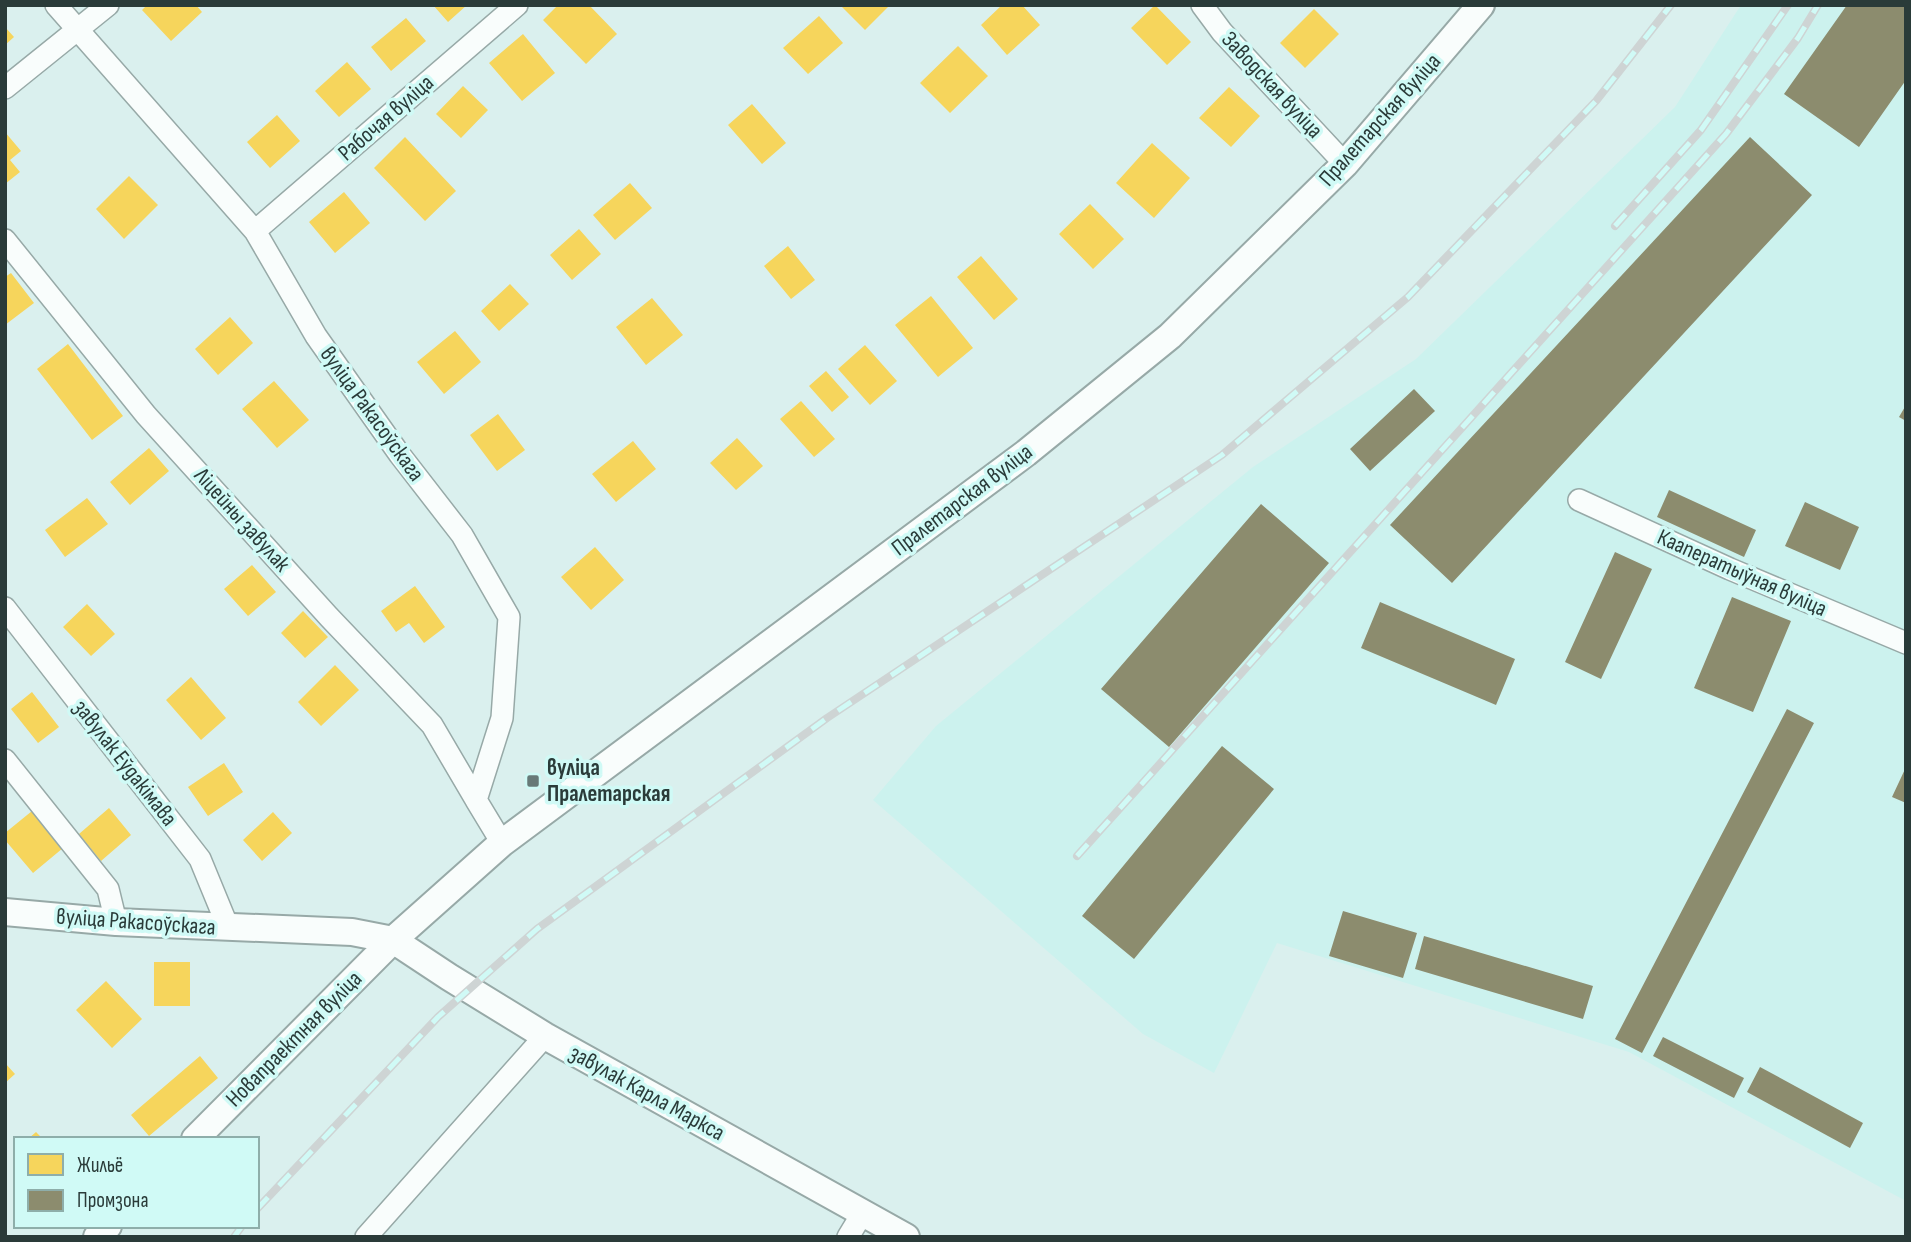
<svg xmlns="http://www.w3.org/2000/svg" width="1911" height="1242" font-family="'Sofia Sans Condensed',sans-serif">
	<style>
		.built { fill: #ccf2ee }
		.homes { fill: #f6d55c }
		.industry { fill: #8c8c6e }
		.lines { fill: none; stroke-linecap: round; stroke-linejoin: round }
		.minor-casing { stroke: #97a9a7; stroke-width: 24 }
		.tertiary-casing { stroke: #97a9a7; stroke-width: 30 }
		.minor { stroke: #f9fdfc; stroke-width: 21 }
		.tertiary { stroke: #f9fdfc; stroke-width: 26 }
		.rail-casing { stroke: #ced4d4; stroke-width: 8 }
		.rail { stroke: #d0faf6; stroke-width: 5; stroke-dasharray: 16; stroke-linecap: butt }
		.poi-dot { fill: #687a78; stroke: #d0faf6; stroke-width: 2.5 }
		.labels { text-anchor: middle; dominant-baseline: central; stroke-width: 7; stroke-linejoin: round; paint-order: stroke }
		.street-label { font-size: 23px; fill: #2a3b39; stroke: #d0faf6 }
		.poi-label { font-size: 23px; font-weight: bold; fill: #2a3b39; stroke: #d0faf6; text-anchor: start }
	</style>
	<rect width="100%" height="100%" fill="#daf0ee"/>
	<path class="built" d="M1741 5H1906V1201L1629 1052 1277 943 1214 1073 1143 1034 873 800 936 726 1253 467 1416 359 1675 107Z"/>
	<path class="homes" d="M147 5H196L202 12 171 41 142 10Z
		M433 5H467L448 22Z
		M558 5H589L617 34 586 64 543 20Z
		M840 5H890L865 30Z
		M1002 5H1022L1040 25 1007 55 981 25Z
		M1155 5 1191 42 1167 65 1131 28Z
		M1314 9 1339 34 1305 68 1280 43Z
		M819 16 843 43 808 74 783 48Z
		M406 18 426 41 391 71 371 47Z
		M5 27 14 37 5 45Z
		M523 34 555 73 522 101 489 63Z
		M958 46 988 76 950 113 920 83Z
		M347 62 371 89 339 117 315 91Z
		M463 86 488 110 461 138 436 114Z
		M1229 87 1260 116 1231 147 1199 118Z
		M752 104 786 143 762 164 728 125Z
		M277 115 300 141 270 168 247 142Z
		M5 132 21 151 10 160 20 172 5 184Z
		M405 137 456 191 425 221 374 168Z
		M1152 143 1190 178 1154 218 1116 183Z
		M129 176 158 205 124 239 96 209Z
		M630 183 652 208 615 240 593 215Z
		M344 192 370 223 335 253 309 222Z
		M1090 204 1124 239 1093 269 1059 234Z
		M579 229 601 254 572 280 550 255Z
		M788 246 815 280 791 299 764 266Z
		M981 256 1018 299 994 320 957 277Z
		M11 273 34 303 5 325V277Z
		M510 284 529 304 499 331 481 311Z
		M931 296 973 348 938 377 895 325Z
		M652 298 683 335 646 365 616 327Z
		M230 317 253 343 218 375 195 349Z
		M455 331 481 362 444 394 417 362Z
		M68 344 123 416 92 440 37 369Z
		M865 345 897 381 870 405 838 369Z
		M826 371 849 397 832 412 809 386Z
		M274 381 309 420 277 448 242 409Z
		M801 401 835 439 814 457 780 419Z
		M498 414 525 450 497 471 470 435Z
		M737 438 763 466 736 490 710 463Z
		M633 441 656 469 616 502 592 474Z
		M149 448 169 471 130 505 110 482Z
		M87 498 108 524 65 557 45 530Z
		M595 547 624 580 591 610 561 577Z
		M252 565 276 592 248 616 224 589Z
		M415 586 445 627 424 643 409 623 396 632 381 611Z
		M87 604 115 634 91 656 63 627Z
		M303 611 328 637 305 658 281 633Z
		M335 665 359 690 321 726 298 702Z
		M191 677 226 718 201 740 166 700Z
		M32 692 59 727 38 743 11 709Z
		M224 763 243 792 208 816 188 787Z
		M109 808 131 835 101 861 79 834Z
		M32 811 63 848 33 873 5 840V833Z
		M273 812 292 833 262 861 243 840Z
		M154 962H190V1006H154Z
		M106 981 142 1019 112 1048 76 1010Z
		M200 1056 218 1078 149 1136 131 1115Z
		M5 1063 15 1074 5 1083Z
		M36 1132 43 1139H28Z"/>
	<path class="industry" d="M1847 5H1906V80L1859 147 1784 94Z
		M1750 137 1812 195 1452 583 1390 525Z
		M1414 389 1435 411 1370 471 1350 449Z
		M1906 405V421L1899 417Z
		M1669 490 1756 530 1744 557 1657 517Z
		M1805 502 1859 527 1840 570 1785 546Z
		M1261 504 1329 563 1169 747 1101 689Z
		M1615 552 1652 569 1601 679 1565 662Z
		M1732 597 1791 621 1753 712 1694 688Z
		M1380 602 1515 659 1496 705 1361 648Z
		M1787 709 1814 723 1642 1053 1615 1039Z
		M1222 746 1274 789 1134 959 1082 916Z
		M1906 767V803L1892 797Z
		M1343 911 1417 933 1403 978 1329 956Z
		M1424 936 1593 986 1583 1019 1415 969Z
		M1663 1037 1744 1078 1734 1098 1653 1056Z
		M1760 1067 1863 1123 1850 1148 1747 1092Z"/>
	<g class="lines">
		<g class="minor-casing">
			<path id="minor" d="M56 5 255 231 316 336 400 455 462 535 509 617 502 718 476 800 502 843
				M1202 5 1222 32 1345 164
				M5 88 108 5
				M255 231 517 5
				M5 240 146 415 329 617 432 725 476 800
				M1579 500 1730 569 1906 643
				M5 608 200 859 228 927
				M5 760 108 889 116 922
				M366 1237 545 1036
				M848 1237 862 1214"/>
		</g>
		<g class="tertiary-casing">
			<path id="tertiary" d="M5 912 116 922 352 932 393 940 449 977 545 1036 906 1237
				M195 1139 393 940 502 843 1026 453 1170 336 1345 164 1481 5
				M97 1237 108 1226"/>
		</g>
		<use href="#minor" class="minor"/>
		<use href="#tertiary" class="tertiary"/>
		<g class="rail-casing">
			<path id="rail" d="M1615 226 1701 130 1788 5
				M1077 856 1726 134 1798 38 1818 5
				M257 1209 438 1017 537 929 827 718 1222 455 1408 297 1596 101 1671 5
				M234 1237 242 1226"/>
		</g>
		<use href="#rail" class="rail"/>
	</g>
	<rect class="poi-dot" x="526" y="774" width="14" height="14" rx="3.5"/>
	<g class="labels">
		<g class="street-label">
			<text transform="translate(1272 85) rotate(47)">Заводская вуліца</text>
			<text transform="translate(386 118) rotate(-41)">Рабочая вуліца</text>
			<text transform="translate(1380 120) rotate(-48)">Пралетарская вуліца</text>
			<text transform="translate(372 414) rotate(54)">вуліца Ракасоўскага</text>
			<text transform="translate(962 500) rotate(-37)">Пралетарская вуліца</text>
			<text transform="translate(242 520) rotate(48)">Ліцейны завулак</text>
			<text transform="translate(1742 573) rotate(24)">Кааператыўная вуліца</text>
			<text transform="translate(125 763) rotate(52)">завулак Еўдакімава</text>
			<text transform="translate(136 922) rotate(4)">вуліца Ракасоўскага</text>
			<text transform="translate(294 1039) rotate(-45)">Новапраектная вуліца</text>
			<text transform="translate(647 1093) rotate(29)">завулак Карла Маркса</text>
		</g>
		<g class="poi-label">
			<text x="547" y="768">вуліца<tspan x="547" dy="26">Пралетарская</tspan></text>
		</g>
	</g>
	<rect width="1911" height="1242" fill="none" stroke="#2a3b39" stroke-width="14"/>
	<rect x="14" y="1137" width="245" height="91" fill="#d0faf6" stroke="#8eaeaa" stroke-width="2"/>
	<rect x="28" y="1154" width="35" height="21" fill="#f6d55c" stroke="#8eaeaa" stroke-width="2"/>
	<text x="77" y="1172" font-size="21" fill="#2a3b39">Жильё</text>
	<rect x="28" y="1190" width="35" height="21" fill="#8c8c6e" stroke="#8eaeaa" stroke-width="2"/>
	<text x="77" y="1207" font-size="21" fill="#2a3b39">Промзона</text>
</svg>
